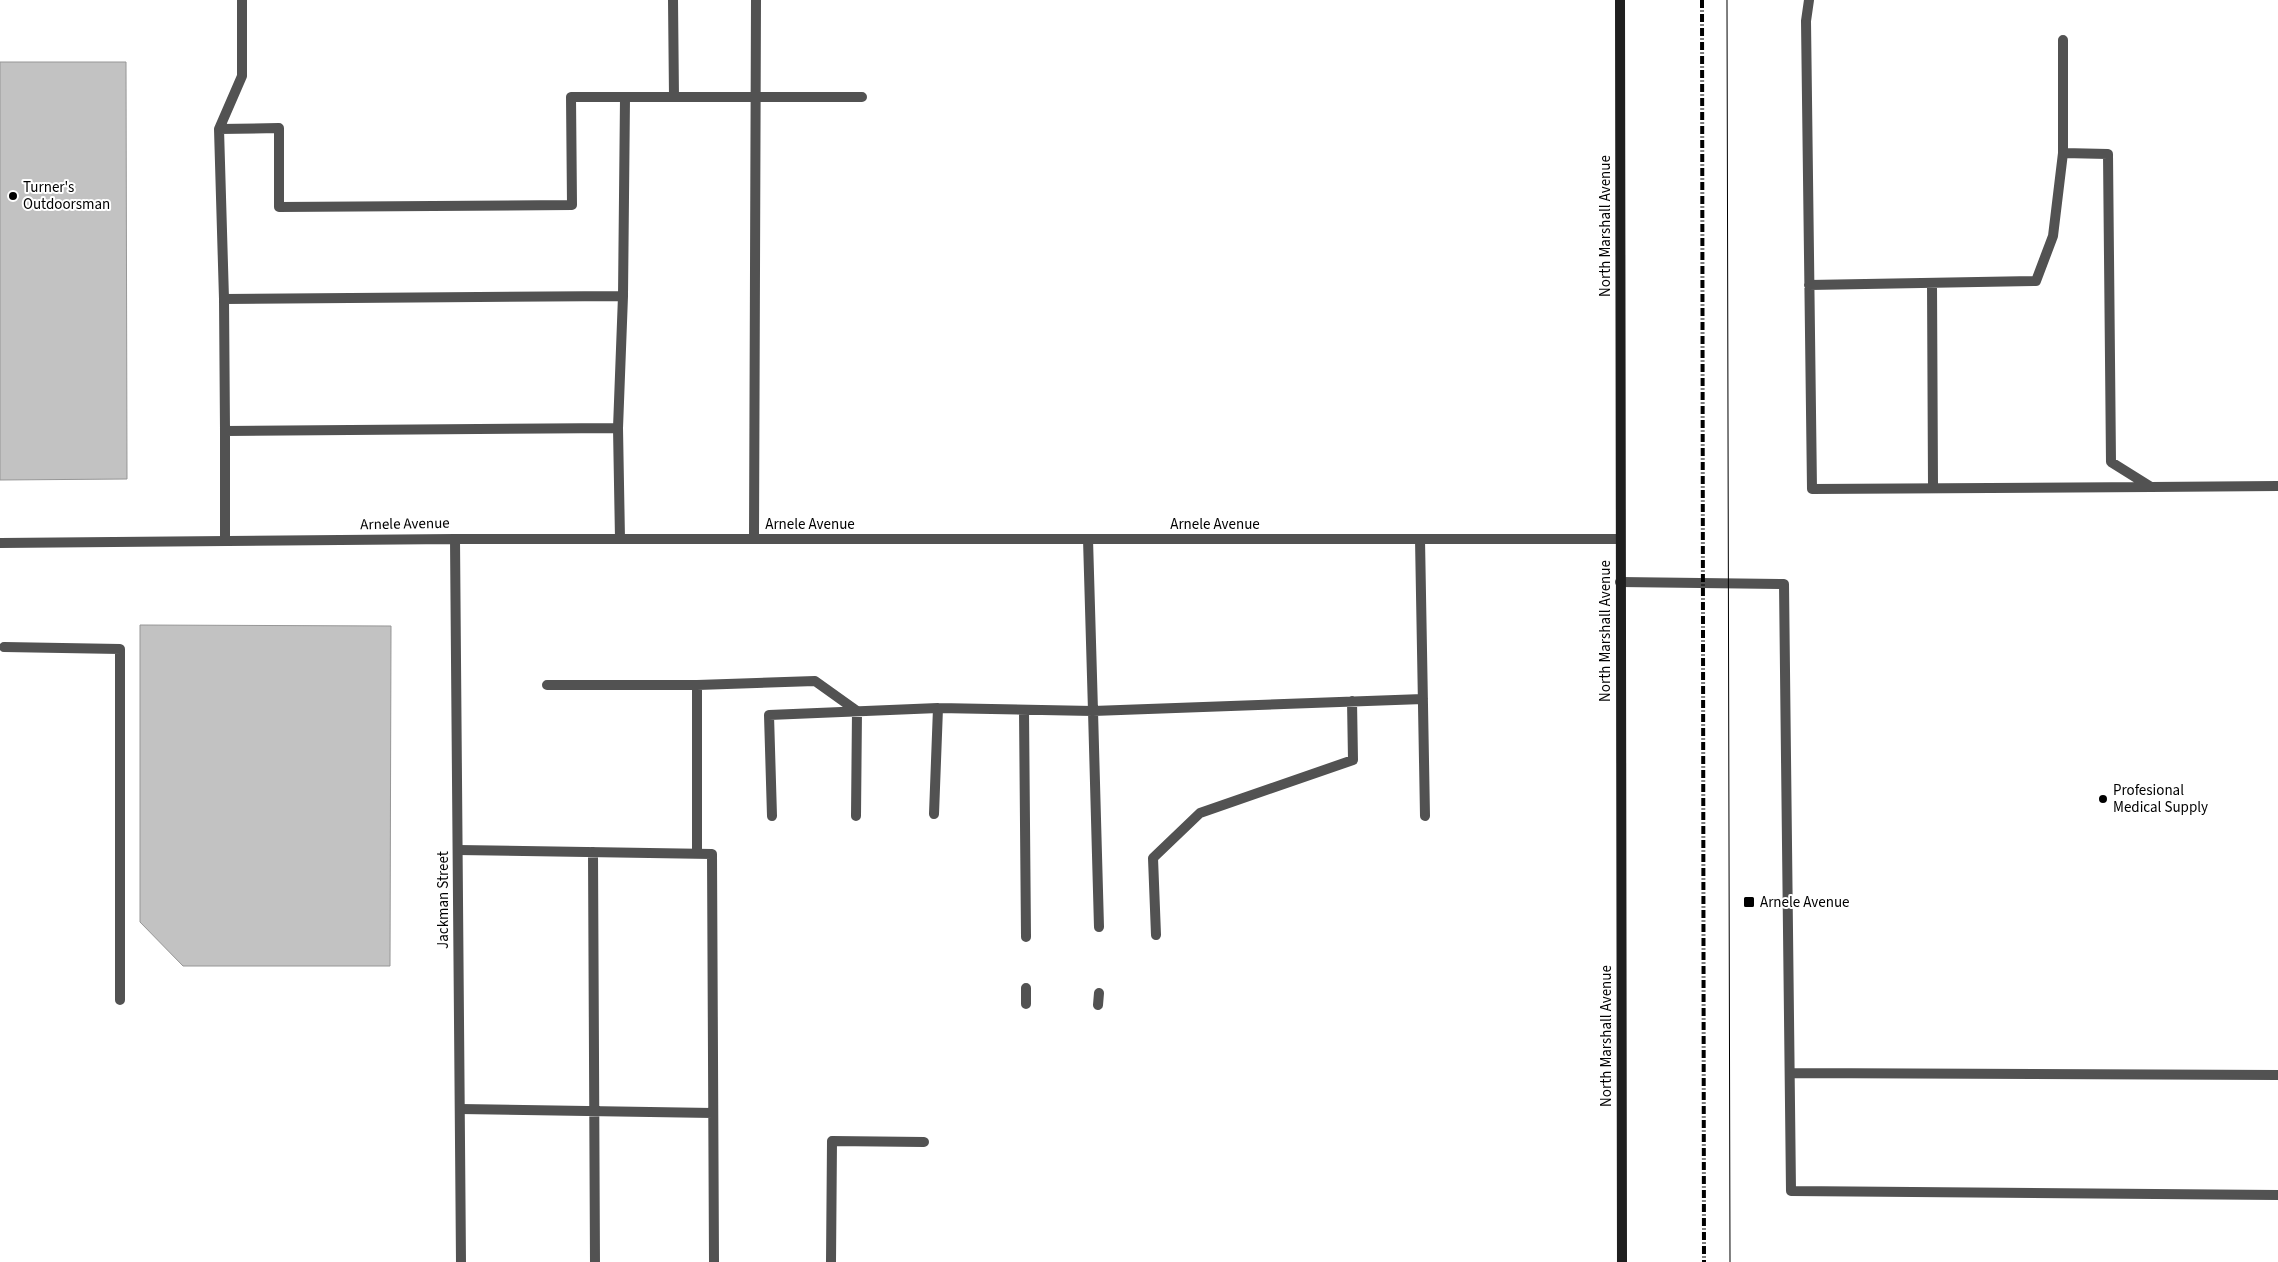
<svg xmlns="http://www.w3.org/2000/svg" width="2278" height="1262" font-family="'Source Sans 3',sans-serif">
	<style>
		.building { fill: #c2c2c2; stroke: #969696 }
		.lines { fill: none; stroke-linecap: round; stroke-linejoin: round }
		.service { stroke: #525252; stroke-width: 10 }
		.tertiary { stroke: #525252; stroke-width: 10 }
		.secondary { stroke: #1f1f1f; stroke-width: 10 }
		.tram { stroke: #000; stroke-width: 1 }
		.rail { stroke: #000; stroke-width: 4; stroke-dasharray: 8 2.5 1 2.5; stroke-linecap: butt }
		.poi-dot { fill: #000; stroke: #fff; stroke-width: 2 }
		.labels { text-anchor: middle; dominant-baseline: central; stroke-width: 4; stroke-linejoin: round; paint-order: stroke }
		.poi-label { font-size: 15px; fill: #000; stroke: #fff; text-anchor: start }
		.street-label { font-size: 15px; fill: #000; stroke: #fff }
	</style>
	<rect width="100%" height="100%" fill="#fff"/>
	<path class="building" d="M0 62H126L127 479 0 480Z
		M140 625 391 626 390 966H183L140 922Z"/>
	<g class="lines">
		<path class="service" d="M673 0 674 97
			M1809 0 1806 21 1812 489 2151 487
			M2063 40V153L2108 154 2111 462 2151 487 2278 486
			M219 129 279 128V207L572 205 571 97H862
			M1932 283 1933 487
			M1809 285 2036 281 2053 236 2063 153
			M623 296 625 98
			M224 299 219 129 242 76V0
			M618 428 225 431 224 299 623 296 618 428 620 539
			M225 431V541
			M754 539 756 0
			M1088 539 1093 711 1423 699
			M1420 539 1425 816
			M1620 582 1784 584 1791 1191 2278 1195
			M4 647 120 649V1000
			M547 685H697V854
			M697 685 815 681 857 711 856 816
			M1024 711 1026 937
			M934 814 938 708
			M772 816 769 715 938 708 1093 711 1099 927
			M458 850 712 854 714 1262
			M593 852 595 1262
			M1156 935 1153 858 1200 813 1353 760 1352 701
			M1026 988V1004
			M1098 1005 1099 993
			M1790 1073 2278 1075
			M460 1109 713 1113
			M831 1262 832 1141 924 1142"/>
		<path class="tertiary" d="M455 539 461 1262
			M0 543 455 539H1619"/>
		<path class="secondary" d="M1620 0 1622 1262"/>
		<path class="tram" d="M1727 0 1730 1262"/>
		<path class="rail" d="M1702 0 1704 1262"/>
	</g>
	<g class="poi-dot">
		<circle cx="13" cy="196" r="5"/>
		<circle cx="2103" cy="799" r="5"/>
		<rect x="1743" y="896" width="12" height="12" rx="2.5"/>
	</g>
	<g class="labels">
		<g class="poi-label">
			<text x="23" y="187">Turner's<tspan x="23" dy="17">Outdoorsman</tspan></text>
			<text x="2113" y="790">Profesional<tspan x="2113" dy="17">Medical Supply</tspan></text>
			<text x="1760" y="902">Arnele Avenue</text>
		</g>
		<g class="street-label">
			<text transform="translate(1605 226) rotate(-90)">North Marshall Avenue</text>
			<text transform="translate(405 524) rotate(-1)">Arnele Avenue</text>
			<text x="810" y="524">Arnele Avenue</text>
			<text x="1215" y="524">Arnele Avenue</text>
			<text transform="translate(1605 631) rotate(-90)">North Marshall Avenue</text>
			<text transform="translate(443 900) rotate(-90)">Jackman Street</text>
			<text transform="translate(1606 1036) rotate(-90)">North Marshall Avenue</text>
		</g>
	</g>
</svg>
